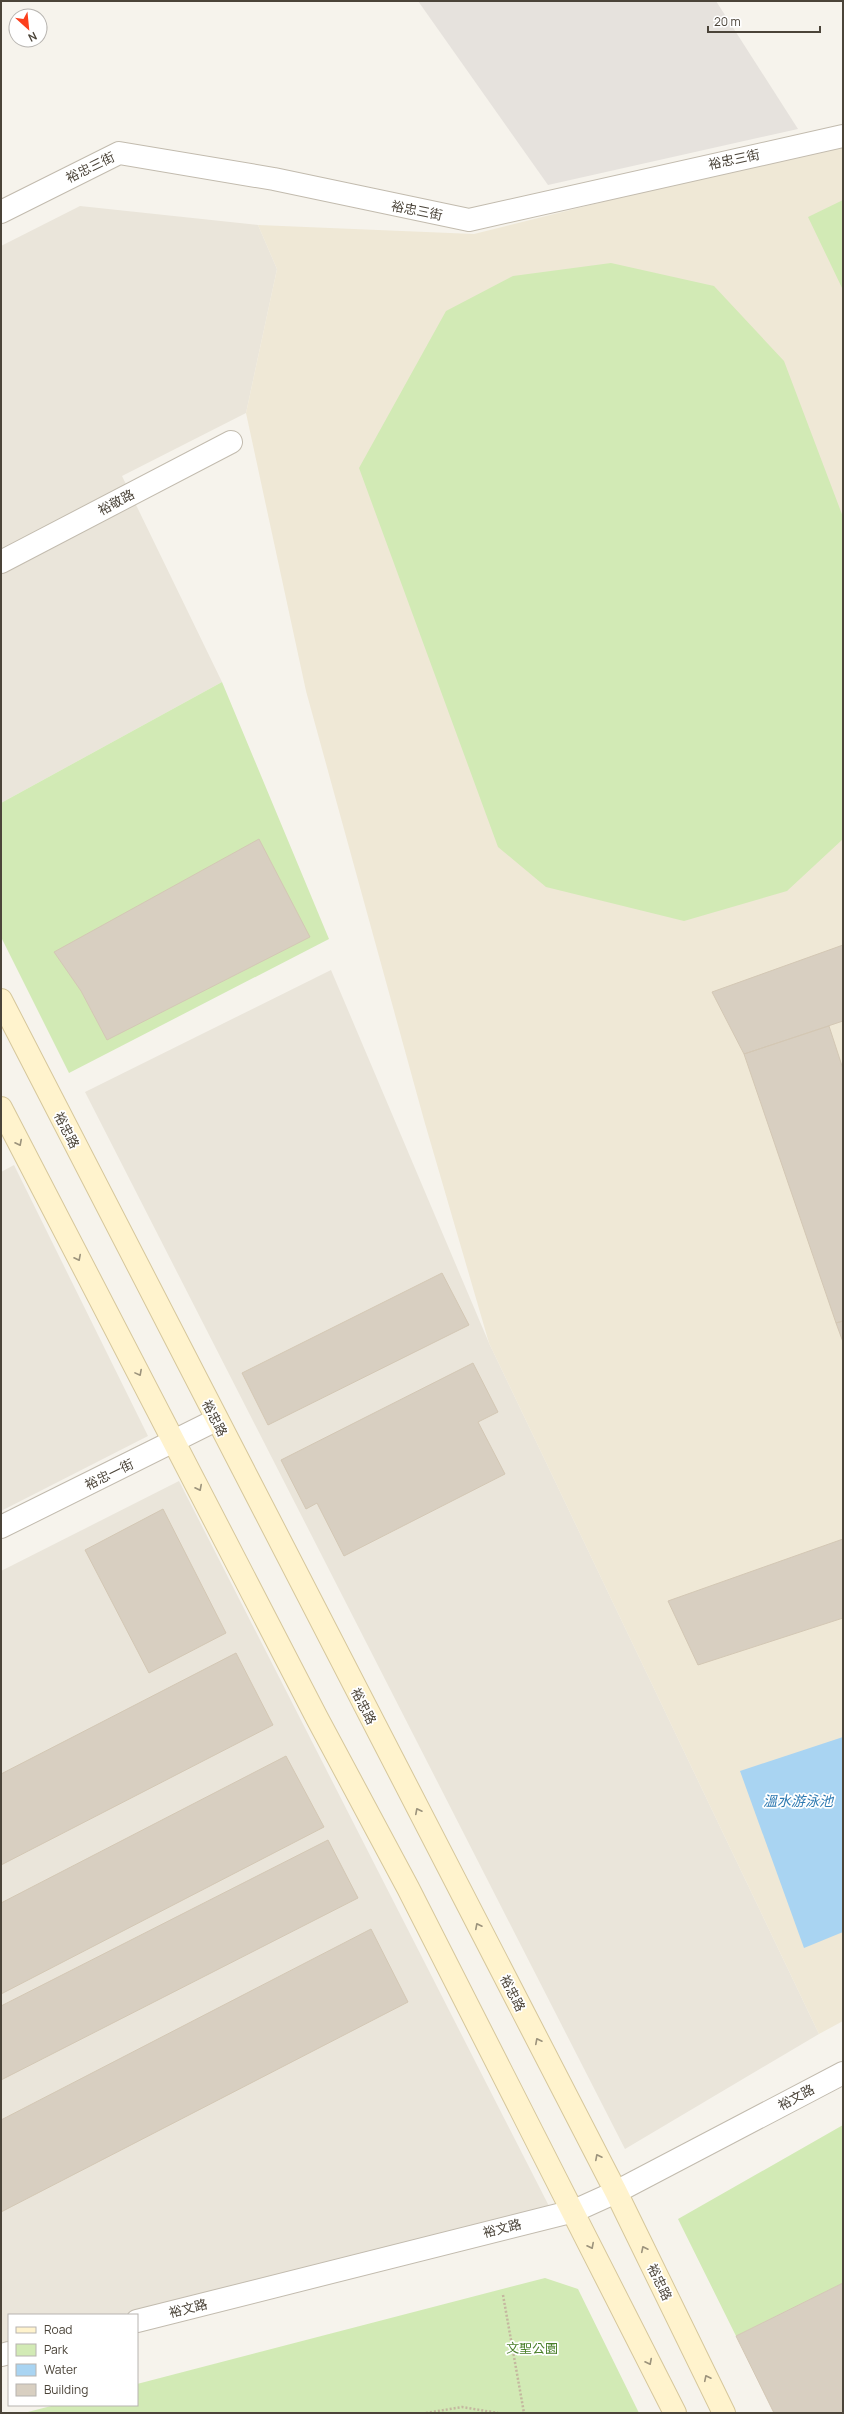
<svg xmlns="http://www.w3.org/2000/svg" width="844" height="2414" font-family="Manrope,'Noto Sans TC',sans-serif">
	<style>
		.residential { fill: #eae5da }
		.industrial { fill: #e6e2dd }
		.education { fill: #efe8d6 }
		.green { fill: #d2eab5 }
		.water { fill: #a9d4f2 }
		.building { fill: #d8cfc1; stroke: #d3c7b4 }
		.lines { fill: none; stroke-linecap: round; stroke-linejoin: round }
		.street-casing { stroke: #c2bbae; stroke-width: 24 }
		.secondary-casing { stroke: #d6c79b; stroke-width: 24 }
		.path { stroke: #c4b79f; stroke-width: 2.5; stroke-dasharray: 2 2; stroke-linecap: butt }
		.street { stroke: #fff; stroke-width: 22 }
		.secondary { stroke: #fff3cd; stroke-width: 22 }
		.oneway { stroke: #9c937c }
		.labels { text-anchor: middle; dominant-baseline: central; stroke-width: 3.5; stroke-linejoin: round; paint-order: stroke }
		.street-label { font-size: 13px; fill: #4b4439; stroke: #fff }
		.park-label { font-size: 13px; fill: #4a7f2a; stroke: #fff }
		.water-label { font-size: 14px; font-style: italic; fill: #2e7ab2; stroke: #fff }
	</style>
	<rect width="100%" height="100%" fill="#f6f3ec"/>
	<path class="residential" d="M80 206 258 225 277 269 246 413 122 476 222 682 1 803V246Z
		M331 970 489 1343 819 2034 625 2149 85 1092Z
		M14 1165 148 1436 1 1511V1172Z
		M179 1481 551 2210 121 2315H9V2342L1 2344V1571Z"/>
	<path class="industrial" d="M418 1H716L798 129 548 185Z"/>
	<path class="education" d="M843 144V2021L819 2034 489 1343 424 1120 306 691 246 413 277 269 258 225 474 234 830 145Z"/>
	<path class="green" d="M843 200V290L808 217Z
		M611 263 714 286 784 361 843 517V839L787 891 684 921 546 887 498 847 359 468 446 311 513 276Z
		M222 682 329 939 69 1073 1 937V803Z
		M843 2125V2283L736 2336 678 2219Z
		M545 2278 578 2289 639 2413H24L55 2405H137V2384Z"/>
	<path class="water" d="M843 1737V1932L804 1948 740 1771Z"/>
	<path class="building" d="M259 839 310 937 107 1040 81 991 54 952Z
		M843 945V1021L744 1054 712 992Z
		M829 1026 843 1069V1321L836 1323 744 1054Z
		M442 1273 469 1325 268 1425 242 1373Z
		M843 1321V1342L836 1323Z
		M473 1363 498 1412 478 1422 505 1474 344 1556 317 1503 306 1509 281 1460Z
		M163 1509 226 1633 149 1673 85 1550Z
		M843 1539V1618L698 1665 668 1601Z
		M236 1653 273 1725 1 1865V1774Z
		M286 1756 324 1827 1 1994V1903Z
		M328 1840 358 1898 1 2080V2006Z
		M371 1929 408 2002 1 2212V2120Z
		M843 2283V2413H774L736 2336Z"/>
	<g class="lines">
		<g class="street-casing">
			<path id="street" d="M1 212 119 153 274 179 469 220 843 136
				M1 562 231 442
				M1 1527 216 1420
				M137 2321 574 2211 616 2192 843 2073
				M1 2355 9 2353"/>
		</g>
		<g class="secondary-casing">
			<path id="secondary" d="M1 1000 616 2192 724 2413
				M1 1108 317 1718 408 1888 675 2413"/>
		</g>
		<path class="path" d="M503 2295 524 2413
			M426 2413 462 2407 498 2413"/>
		<use href="#street" class="street"/>
		<use href="#secondary" class="secondary"/>
	</g>
	<defs><path id="oneway-chevron" d="M-2-3.5L2.5 0L-2 3.5" fill="none" stroke-width="1.6" stroke-linecap="round" stroke-linejoin="round"/></defs>
	<g class="oneway">
		<use href="#oneway-chevron" transform="translate(19 1143) rotate(63)"/>
		<use href="#oneway-chevron" transform="translate(78 1258) rotate(63)"/>
		<use href="#oneway-chevron" transform="translate(139 1373) rotate(62)"/>
		<use href="#oneway-chevron" transform="translate(199 1488) rotate(63)"/>
		<use href="#oneway-chevron" transform="translate(418 1811) rotate(-117)"/>
		<use href="#oneway-chevron" transform="translate(478 1926) rotate(-117)"/>
		<use href="#oneway-chevron" transform="translate(538 2041) rotate(-117)"/>
		<use href="#oneway-chevron" transform="translate(598 2157) rotate(-117)"/>
		<use href="#oneway-chevron" transform="translate(591 2246) rotate(63)"/>
		<use href="#oneway-chevron" transform="translate(644 2249) rotate(-116)"/>
		<use href="#oneway-chevron" transform="translate(649 2362) rotate(63)"/>
		<use href="#oneway-chevron" transform="translate(707 2378) rotate(-116)"/>
	</g>
	<g class="labels">
		<g class="street-label">
			<text transform="translate(734 159) rotate(-12)">裕忠三街</text>
			<text transform="translate(90 167) rotate(-26)">裕忠三街</text>
			<text transform="translate(417 210) rotate(11)">裕忠三街</text>
			<text transform="translate(116 502) rotate(-28)">裕敬路</text>
			<text transform="translate(67 1130) rotate(63)">裕忠路</text>
			<text transform="translate(215 1418) rotate(63)">裕忠路</text>
			<text transform="translate(109 1474) rotate(-26)">裕忠一街</text>
			<text transform="translate(364 1706) rotate(63)">裕忠路</text>
			<text transform="translate(513 1993) rotate(63)">裕忠路</text>
			<text transform="translate(796 2097) rotate(-28)">裕文路</text>
			<text transform="translate(502 2228) rotate(-14)">裕文路</text>
			<text transform="translate(660 2282) rotate(64)">裕忠路</text>
			<text transform="translate(188 2308) rotate(-14)">裕文路</text>
		</g>
		<g class="park-label">
			<text x="532" y="2348">文聖公園</text>
		</g>
		<g class="water-label">
			<text x="798" y="1800">溫水游泳池</text>
		</g>
	</g>
	<rect width="844" height="2414" fill="none" stroke="#4b4439" stroke-width="4"/>
	<rect x="8" y="2314" width="130" height="92" fill="#ffffff" stroke="#b7b4b0"/>
	<rect x="16" y="2327" width="20" height="6" fill="#fff3cd" stroke="#b7b4b0"/>
	<text x="44" y="2334" font-size="12" fill="#4b4439">Road</text>
	<rect x="16" y="2344" width="20" height="12" fill="#d2eab5" stroke="#b7b4b0"/>
	<text x="44" y="2354" font-size="12" fill="#4b4439">Park</text>
	<rect x="16" y="2364" width="20" height="12" fill="#a9d4f2" stroke="#b7b4b0"/>
	<text x="44" y="2374" font-size="12" fill="#4b4439">Water</text>
	<rect x="16" y="2384" width="20" height="12" fill="#d8cfc1" stroke="#b7b4b0"/>
	<text x="44" y="2394" font-size="12" fill="#4b4439">Building</text>
	<g transform="translate(28 28) rotate(153)"><circle r="19" fill="#ffffff" stroke="#b7b4b0"/>
	<path d="M0-3L7 15L0 10L-7 15Z" fill="#fc3f1d"/>
	<text y="-6" font-size="11" font-weight="bold" text-anchor="middle" fill="#4b4439">N</text>
	</g>
	<path d="M708 26v6h112v-6" fill="none" stroke="#4b4439" stroke-width="2"/>
	<text x="714" y="26" font-size="12" fill="#4b4439" stroke="#ffffff" stroke-width="3" paint-order="stroke">20 m</text>
</svg>
